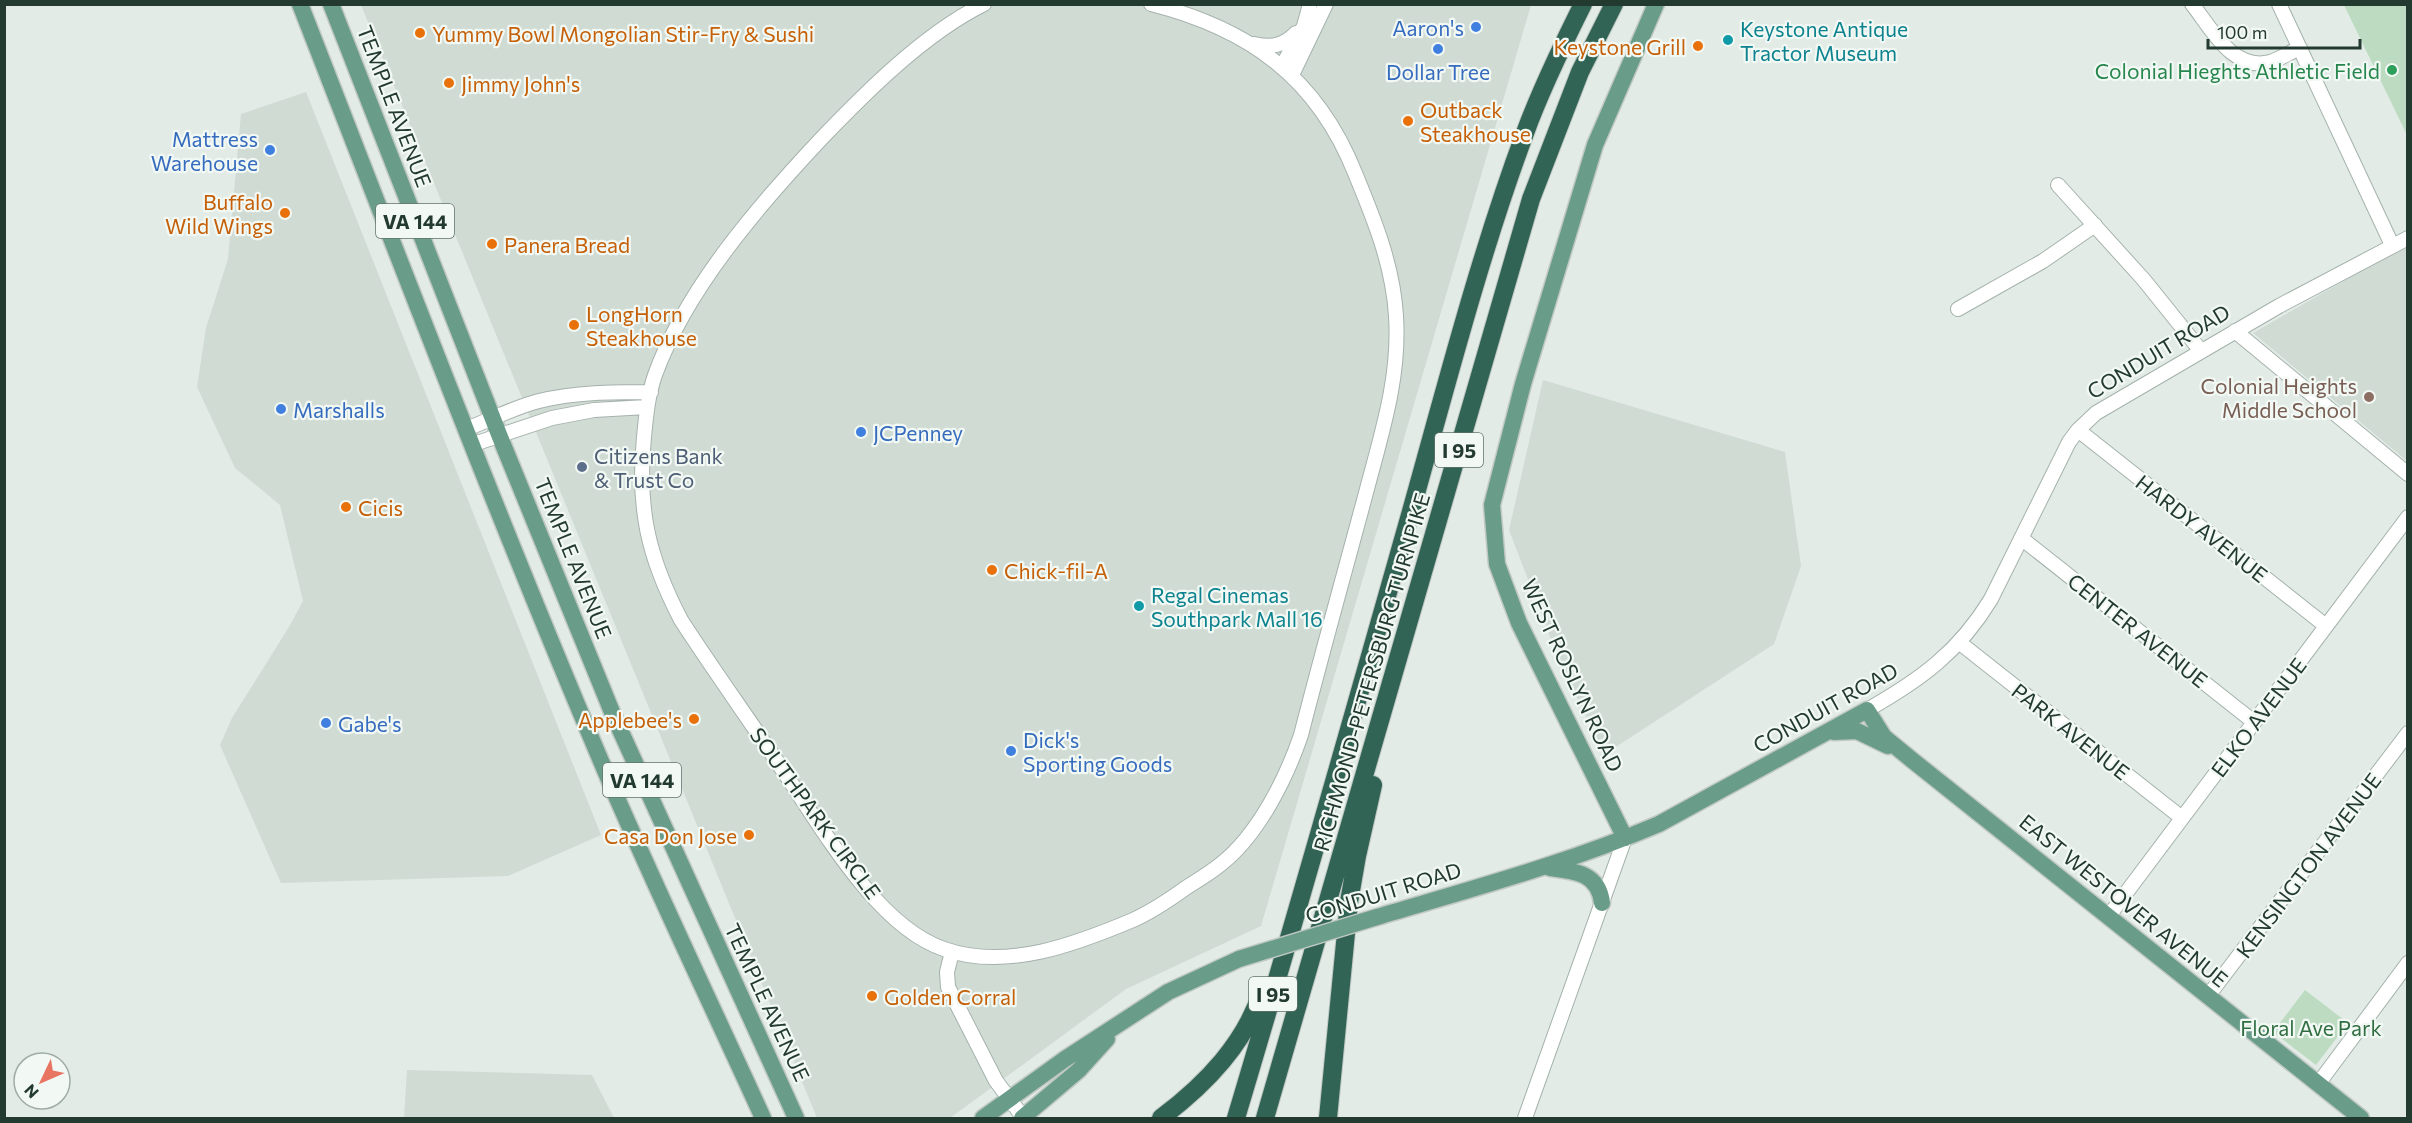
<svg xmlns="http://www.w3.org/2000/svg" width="2412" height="1123" font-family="Commissioner,sans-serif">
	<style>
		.built { fill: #d0dbd4 }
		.green { fill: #bcdbc1 }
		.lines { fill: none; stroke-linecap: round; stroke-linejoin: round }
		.minor-casing { stroke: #a5b2ac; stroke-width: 16 }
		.major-casing { stroke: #c1c8c5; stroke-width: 19 }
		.highway-casing { stroke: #c1c8c5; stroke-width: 20 }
		.minor { stroke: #fff; stroke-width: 14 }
		.major { stroke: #699d8a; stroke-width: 16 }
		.highway { stroke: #316454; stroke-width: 18 }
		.major-bridge-casing { stroke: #c1c8c5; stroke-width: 19; stroke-linecap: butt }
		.major-bridge { stroke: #699d8a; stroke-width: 16 }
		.shop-dot { fill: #3f7fe0; stroke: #f2f8f4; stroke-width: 2 }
		.food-dot { fill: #e8710a; stroke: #f2f8f4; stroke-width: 2 }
		.culture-dot { fill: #0f9aa8; stroke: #f2f8f4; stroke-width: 2 }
		.leisure-dot { fill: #2e9e5b; stroke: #f2f8f4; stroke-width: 2 }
		.education-dot { fill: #8d6e63; stroke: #f2f8f4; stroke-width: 2 }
		.service-dot { fill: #5c6f8a; stroke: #f2f8f4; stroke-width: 2 }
		.labels { text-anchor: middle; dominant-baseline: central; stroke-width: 4.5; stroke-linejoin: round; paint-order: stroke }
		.shield { fill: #f2f8f4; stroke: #61736c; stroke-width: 1.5 }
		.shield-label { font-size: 20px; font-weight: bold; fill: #233a31 }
		.shop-label { font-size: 21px; fill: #366cbe; stroke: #f2f8f4; text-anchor: start }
		.culture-label { font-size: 21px; fill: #0d838f; stroke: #f2f8f4; text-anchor: start }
		.food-label { font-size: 21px; fill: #c56008; stroke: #f2f8f4; text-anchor: start }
		.leisure-label { font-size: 21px; fill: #27864d; stroke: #f2f8f4; text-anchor: end }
		.street-label { font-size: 21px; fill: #233a31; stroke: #f2f8f4 }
		.education-label { font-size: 21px; fill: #785e54; stroke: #f2f8f4; text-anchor: end }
		.service-label { font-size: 21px; fill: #4e5e75; stroke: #f2f8f4; text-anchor: start }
		.park-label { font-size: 21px; fill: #306e41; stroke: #f2f8f4 }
	</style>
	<rect width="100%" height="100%" fill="#e2ebe6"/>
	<path class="built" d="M361 5H1531L1261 926 1126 989 950 1118H817Z
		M306 92 601 835 508 876 281 883 220 745 232 718 289 627 303 601 280 505 235 468 197 387 206 328 228 259 241 114Z
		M2407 248V461L2253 333 2391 254Z
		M1543 380 1785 452 1801 566 1774 644 1605 754 1562 668 1509 530Z
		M407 1070 592 1075 614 1118H404Z"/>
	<path class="green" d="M2344 5H2407V135Z
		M2305 990 2348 1023 2316 1065 2273 1032Z"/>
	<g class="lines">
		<g class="minor-casing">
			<path id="minor" d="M984 4C925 33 866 92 821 139 759 205 686 289 655 375 648 395 646 416 644 437 637 508 648 557 681 620 712 668 746 715 778 763 818 821 875 926 944 949 1006 971 1076 944 1133 920 1153 911 1169 900 1187 887 1198 880 1210 873 1221 864 1258 835 1286 779 1301 735 1322 653 1345 571 1367 489 1382 432 1400 377 1396 316 1393 265 1374 219 1355 173 1317 78 1250 29 1151 4
				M2192 4C2211 28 2233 72 2270 62 2280 59 2290 52 2300 48
				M2279 4 2392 245
				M1254 44C1271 48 1283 46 1296 33
				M1282 66 1304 26 1310 4
				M1292 75 1326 4
				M2058 185 2144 280 2201 351
				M1958 309 2043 261 2095 225
				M2235 331 2408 474
				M466 429C490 420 515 407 539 401 576 392 613 392 651 392
				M2078 430 2326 626
				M471 445 552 418 594 410 647 407
				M2021 538 2254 722
				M1960 643 2182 818
				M1867 710C1920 680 1959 652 1991 599L2069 442 2078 430 2096 413 2279 306 2408 238
				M2108 917 2408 517
				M952 952 947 972 948 987 996 1081 1023 1117
				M2208 996 2408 733
				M2318 1084 2408 963
				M1525 1118 1625 838"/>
		</g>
		<g class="major-casing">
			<path id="major" d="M300 4C398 255 493 506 598 754 650 877 708 997 763 1118
				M331 4 500 437 612 712 796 1118
				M1834 732 1857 731 1888 746
				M1625 838 1519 623 1497 564 1492 505 1523 384 1595 145 1656 4
				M1550 868C1575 871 1599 873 1602 903
				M1377 917C1471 889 1568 863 1659 824L1867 710 1884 737 1912 760 2361 1118
				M983 1118 1065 1059 1168 992 1239 959
				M1022 1118 1079 1070 1107 1039"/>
		</g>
		<g class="highway-casing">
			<path id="highway" d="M1161 1118C1206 1084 1246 1043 1263 988
				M1236 1118C1296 918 1353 716 1410 515 1446 387 1479 257 1525 133 1541 89 1562 46 1583 4
				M1265 1118 1531 199 1580 72 1614 4
				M1328 1118 1349 902 1357 856 1373 785"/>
		</g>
		<use href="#minor" class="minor"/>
		<use href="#major" class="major"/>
		<use href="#highway" class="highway"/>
		<g class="major-bridge-casing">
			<path id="major-bridge" d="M1239 959 1377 917"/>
		</g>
		<use href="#major-bridge" class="major-bridge"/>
	</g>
	<g class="shop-dot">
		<circle cx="1476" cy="27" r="6"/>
		<circle cx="1438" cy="49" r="6"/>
		<circle cx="270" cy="150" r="6"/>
		<circle cx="281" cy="409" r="6"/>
		<circle cx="861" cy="432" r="6"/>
		<circle cx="326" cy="723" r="6"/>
		<circle cx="1011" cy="751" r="6"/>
	</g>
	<g class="food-dot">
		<circle cx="420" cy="33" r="6"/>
		<circle cx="1698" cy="46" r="6"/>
		<circle cx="449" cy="83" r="6"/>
		<circle cx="1408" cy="121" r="6"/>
		<circle cx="285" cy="213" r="6"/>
		<circle cx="492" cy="244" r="6"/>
		<circle cx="574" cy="325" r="6"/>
		<circle cx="346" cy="507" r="6"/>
		<circle cx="992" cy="570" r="6"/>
		<circle cx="694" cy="719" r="6"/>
		<circle cx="749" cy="835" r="6"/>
		<circle cx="872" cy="996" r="6"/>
	</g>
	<g class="culture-dot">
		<circle cx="1728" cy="40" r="6"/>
		<circle cx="1139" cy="606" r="6"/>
	</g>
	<circle class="leisure-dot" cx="2392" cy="70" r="6"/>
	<circle class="education-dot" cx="2369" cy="397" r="6"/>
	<circle class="service-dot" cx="582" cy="467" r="6"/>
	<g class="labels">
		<g class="shield">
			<rect x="376" y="204" width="78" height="34" rx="4.5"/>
			<rect x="1435" y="433" width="48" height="34" rx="4.5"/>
			<rect x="603" y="763" width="78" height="34" rx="4.5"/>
			<rect x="1249" y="977" width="48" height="34" rx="4.5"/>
		</g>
		<g class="shield-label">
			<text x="415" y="221">VA 144</text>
			<text x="1459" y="450">I 95</text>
			<text x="642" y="780">VA 144</text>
			<text x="1273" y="994">I 95</text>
		</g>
		<g class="shop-label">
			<text x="1464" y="27" text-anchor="end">Aaron's</text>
			<text x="1438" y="71" text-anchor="middle">Dollar Tree</text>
			<text x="258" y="138" text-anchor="end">Mattress<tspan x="258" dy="24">Warehouse</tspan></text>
			<text x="293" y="409">Marshalls</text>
			<text x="873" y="432">JCPenney</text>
			<text x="338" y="723">Gabe's</text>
			<text x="1023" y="739">Dick's<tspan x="1023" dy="24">Sporting Goods</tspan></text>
		</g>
		<g class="culture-label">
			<text x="1740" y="28">Keystone Antique<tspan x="1740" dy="24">Tractor Museum</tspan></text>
			<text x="1151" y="594">Regal Cinemas<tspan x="1151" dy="24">Southpark Mall 16</tspan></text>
		</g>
		<g class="food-label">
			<text x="432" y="33">Yummy Bowl Mongolian Stir-Fry &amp; Sushi</text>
			<text x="1686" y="46" text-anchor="end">Keystone Grill</text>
			<text x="461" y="83">Jimmy John's</text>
			<text x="1420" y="109">Outback<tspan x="1420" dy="24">Steakhouse</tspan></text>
			<text x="273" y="201" text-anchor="end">Buffalo<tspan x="273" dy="24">Wild Wings</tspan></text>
			<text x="504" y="244">Panera Bread</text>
			<text x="586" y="313">LongHorn<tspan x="586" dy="24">Steakhouse</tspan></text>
			<text x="358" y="507">Cicis</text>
			<text x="1004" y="570">Chick-fil-A</text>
			<text x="682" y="719" text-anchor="end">Applebee's</text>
			<text x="737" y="835" text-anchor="end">Casa Don Jose</text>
			<text x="884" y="996">Golden Corral</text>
		</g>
		<g class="leisure-label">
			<text x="2380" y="70">Colonial Hieghts Athletic Field</text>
		</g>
		<g class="street-label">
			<text transform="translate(395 106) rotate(69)">TEMPLE AVENUE</text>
			<text transform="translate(2158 351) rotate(-31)">CONDUIT ROAD</text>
			<text transform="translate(2202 528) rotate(38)">HARDY AVENUE</text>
			<text transform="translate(574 558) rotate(68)">TEMPLE AVENUE</text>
			<text transform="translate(2138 630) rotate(38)">CENTER AVENUE</text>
			<text transform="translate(1371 672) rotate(-74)">RICHMOND-PETERSBURG TURNPIKE</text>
			<text transform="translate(1573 675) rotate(65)">WEST ROSLYN ROAD</text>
			<text transform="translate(1825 707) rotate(-29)">CONDUIT ROAD</text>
			<text transform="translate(2258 717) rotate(-53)">ELKO AVENUE</text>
			<text transform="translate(2071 731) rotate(38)">PARK AVENUE</text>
			<text transform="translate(816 813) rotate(54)">SOUTHPARK CIRCLE</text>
			<text transform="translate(2308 865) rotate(-53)">KENSINGTON AVENUE</text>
			<text transform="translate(1383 892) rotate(-17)">CONDUIT ROAD</text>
			<text transform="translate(2124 900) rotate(39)">EAST WESTOVER AVENUE</text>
			<text transform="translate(768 1002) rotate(65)">TEMPLE AVENUE</text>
		</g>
		<g class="education-label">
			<text x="2357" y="385">Colonial Heights<tspan x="2357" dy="24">Middle School</tspan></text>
		</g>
		<g class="service-label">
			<text x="594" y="455">Citizens Bank<tspan x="594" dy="24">&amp; Trust Co</tspan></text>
		</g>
		<g class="park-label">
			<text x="2311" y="1027">Floral Ave Park</text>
		</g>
	</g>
	<rect width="2412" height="1123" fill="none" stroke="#233a31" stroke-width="12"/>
	<g transform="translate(42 1081) rotate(226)"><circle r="28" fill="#f2f8f4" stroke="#9faca6" stroke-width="1.5"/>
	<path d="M0-4.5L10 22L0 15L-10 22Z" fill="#e87462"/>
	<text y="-9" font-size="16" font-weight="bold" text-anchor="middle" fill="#233a31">N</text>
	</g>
	<path d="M2208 39v9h152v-9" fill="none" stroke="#233a31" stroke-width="3"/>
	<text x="2217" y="39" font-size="18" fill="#233a31" stroke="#f2f8f4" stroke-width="4.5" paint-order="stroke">100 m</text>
</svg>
